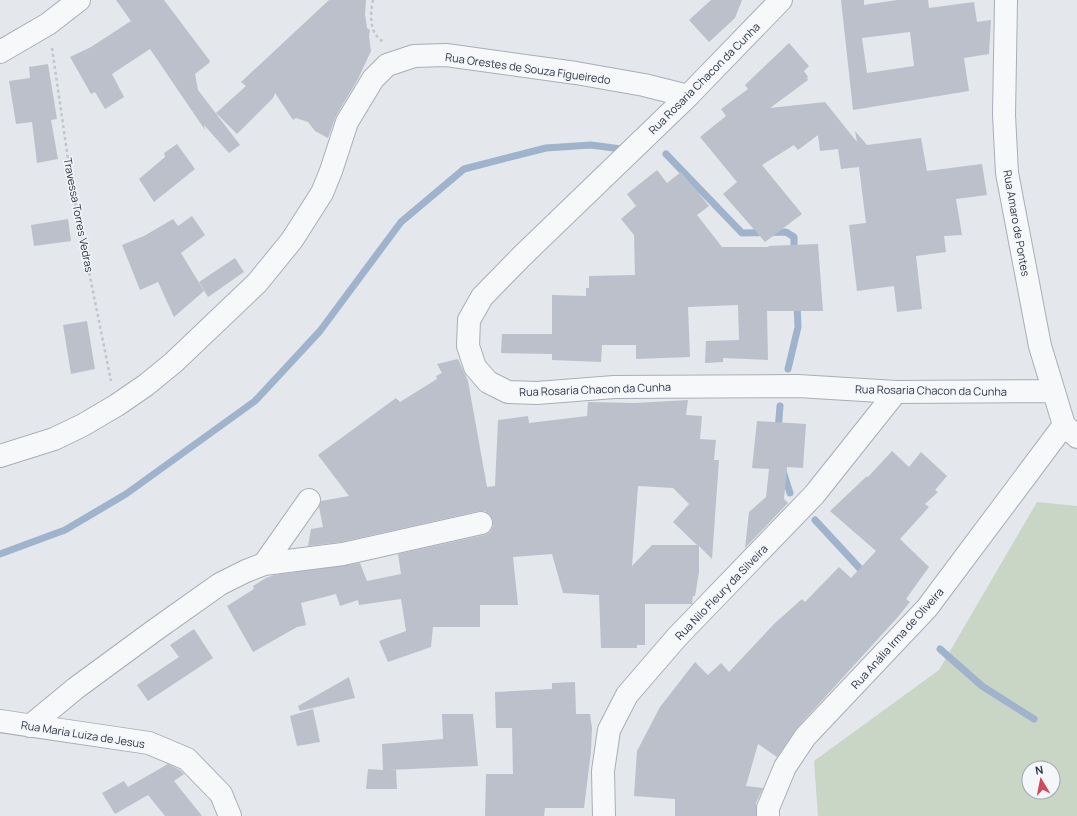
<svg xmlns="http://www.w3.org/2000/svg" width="1077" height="816" font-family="Manrope,sans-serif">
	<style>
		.green { fill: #c9d6c5; fill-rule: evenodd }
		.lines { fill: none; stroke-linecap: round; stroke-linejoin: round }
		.stream { stroke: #9fb4cc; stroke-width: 7 }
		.building { fill: #bbc0ca; fill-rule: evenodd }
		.minor-casing { stroke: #a9aeb7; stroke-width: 24 }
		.path { stroke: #c2c5cb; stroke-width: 2.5; stroke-dasharray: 3 3; stroke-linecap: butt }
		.minor { stroke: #f7f8fa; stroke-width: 22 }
		.labels { text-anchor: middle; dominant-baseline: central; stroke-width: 3; stroke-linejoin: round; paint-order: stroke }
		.street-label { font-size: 11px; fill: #2b3445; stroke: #f4f6f9 }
	</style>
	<rect width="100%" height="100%" fill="#e4e7ec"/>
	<path class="green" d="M1037 502 1077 506V816H818L814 761 939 670ZM1029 768H1053V792H1029Z"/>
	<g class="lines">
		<path class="stream" d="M666 154 742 233 786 232 794 237V254
			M788 369 798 327 797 303
			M778 431 780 406
			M783 471 790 493
			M815 520 865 574
			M0 554 65 530 126 494 255 401 320 331 401 222 464 169 546 148 591 145 621 149
			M940 649 982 686 1034 719"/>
	</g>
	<path class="building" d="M116 0H164L210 61 209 63 195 74 198 90 240 145 229 153 204 125 205 130 150 49 112 74 124 97 105 109 95 92 91 94 70 57 91 47 131 21Z
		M329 0H366L365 14 367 28 370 30 369 36 371 51 358 79 336 116 328 138 315 131 308 122 296 118 293 120 275 93 273 98 237 134 216 113 246 86 241 82Z
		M711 0H742L735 18 709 42 689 20Z
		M841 0H864V5L897 0H928L929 8 974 2 977 22 991 20 989 54 964 58 969 91 853 110ZM910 32 914 66 867 73 862 38Z
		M789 43 809 66 804 71 808 77 807 78 808 80 770 108 825 102 857 142 855 131 867 145 921 138 927 171 982 164 987 195 956 199 962 235 944 236 946 252 916 256 922 309 897 312 894 286 857 291 849 225 866 223 859 167 841 169 838 149 820 151 818 135 798 150 794 145 762 165 802 214 765 242 723 194 737 182 700 137 726 116 721 109 748 89 745 85Z
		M48 64 57 119 51 120 58 159 37 163 32 122 16 124 9 81 30 78 29 67Z
		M177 144 195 169 154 202 139 179 165 157 164 153Z
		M657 170 667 183 681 172 709 206 697 215 722 247H769L768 246 818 244 823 311H767L768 360 723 358V362L705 363 706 341 739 340 738 305 688 307 690 357 636 359V345H602L601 362 552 360V354L501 353 502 334H552V295L586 296V288H589V276L635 275 634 235 621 219 636 206 627 194Z
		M192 216 205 235 181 253 204 291 174 317 158 282 140 290 122 245 144 236 173 219 178 226Z
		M68 219 71 241 34 246 31 225Z
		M235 258 244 272 208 297 199 282Z
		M87 321 95 369 71 374 63 325Z
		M458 359 468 381 487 487 495 486 498 420 528 416 529 423 587 416 588 402 635 403 688 400 686 415 702 416 700 439 716 440 714 460H719L712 559 699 546V572L695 596H693L692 604H645V645H637V648H601L599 595 563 593 552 554 513 557 518 605H480V627H433L431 647 388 662 379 641 406 631 401 599 359 605 358 600 340 606 336 594 301 603 306 625 297 627 253 652 227 606 254 589 253 586 266 578 274 575 360 563 367 581 401 574 398 554 484 535 490 532 493 526V520L490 515 485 511H479L341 542 308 546 311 529 323 527 319 507 321 501 349 496 318 455 396 398 400 402 437 379 436 376 442 373 437 364ZM638 486 673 488 689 504 673 522 697 545H652L632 566Z
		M757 421 806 424 803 468 787 467 784 499 788 503 745 548 749 512 766 497 769 469 752 468Z
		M892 451 909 467 921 452 947 476 935 490 938 492 925 504 929 507 900 539 929 567 906 599 910 602 897 618 796 729 777 757 758 744 746 786 763 788 756 803V816H675V799L634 796 637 751 660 707 695 662 708 675 721 663 729 672 774 624 802 599 805 602 839 567 851 578 876 551 830 511 867 476 868 477Z
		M194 629 213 658 148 701 137 685 179 657 170 645Z
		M349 677 355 698 300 711 298 706Z
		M575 682 576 714H590L592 728 591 751 584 808H545L544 816H485L486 774H513L512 728H496L495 692 552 689V683Z
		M313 709 320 742 297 746 290 716Z
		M442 714H473L478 766 388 770H396L397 789H366L368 769 383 770 382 744 443 739Z
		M168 764 180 770 184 774 174 781 202 816H165L148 795 115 814 102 793 124 781 128 787Z"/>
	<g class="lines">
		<g class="minor-casing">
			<path id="minor" d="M781 0 688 96 521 257 482 297 469 320 468 346 475 367 488 382 508 392 537 393 614 387 798 386 896 392 1053 391
				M1006 0 1004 115 1007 173 1040 346 1064 425 1077 437
				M0 52 48 24 79 0
				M0 456 54 439 83 425 117 405 146 385 173 363 257 283 292 240 322 193 331 171 347 122 373 79 387 65 414 56 446 55 576 73 644 85 688 96
				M264 564 309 500
				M0 721 149 743 187 759 221 794 230 816
				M30 726 76 688 155 630 220 584 246 571 264 564 343 554 481 523
				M604 816 603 771 609 730 627 695 677 637 814 495 896 392
				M768 816V808L785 767 805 737 927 608 1064 425"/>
		</g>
		<path class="path" d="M373 0C370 14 369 35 384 42
			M52 48 72 187 111 381"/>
		<use href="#minor" class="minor"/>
	</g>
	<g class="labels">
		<g class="street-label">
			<text transform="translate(528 68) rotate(8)">Rua Orestes de Souza Figueiredo</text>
			<text transform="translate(704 78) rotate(-45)">Rua Rosaria Chacon da Cunha</text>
			<text transform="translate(79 215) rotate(79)">Travessa Torres Vedras</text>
			<text transform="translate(1017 223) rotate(80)">Rua Amaro de Pontes</text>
			<text transform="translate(595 389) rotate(-2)">Rua Rosaria Chacon da Cunha</text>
			<text transform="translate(931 390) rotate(1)">Rua Rosaria Chacon da Cunha</text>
			<text transform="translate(721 592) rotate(-46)">Rua Nilo Fleury da Silveira</text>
			<text transform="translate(897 638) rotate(-48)">Rua Anália Irma de Oliveira</text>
			<text transform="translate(83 734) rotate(9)">Rua Maria Luiza de Jesus</text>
		</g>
	</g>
	<g transform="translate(1041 780) rotate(350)"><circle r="19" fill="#f4f6f9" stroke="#a4a8b1"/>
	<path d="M0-3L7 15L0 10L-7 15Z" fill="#d1495b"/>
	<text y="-6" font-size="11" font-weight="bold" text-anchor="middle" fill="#2b3445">N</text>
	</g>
</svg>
